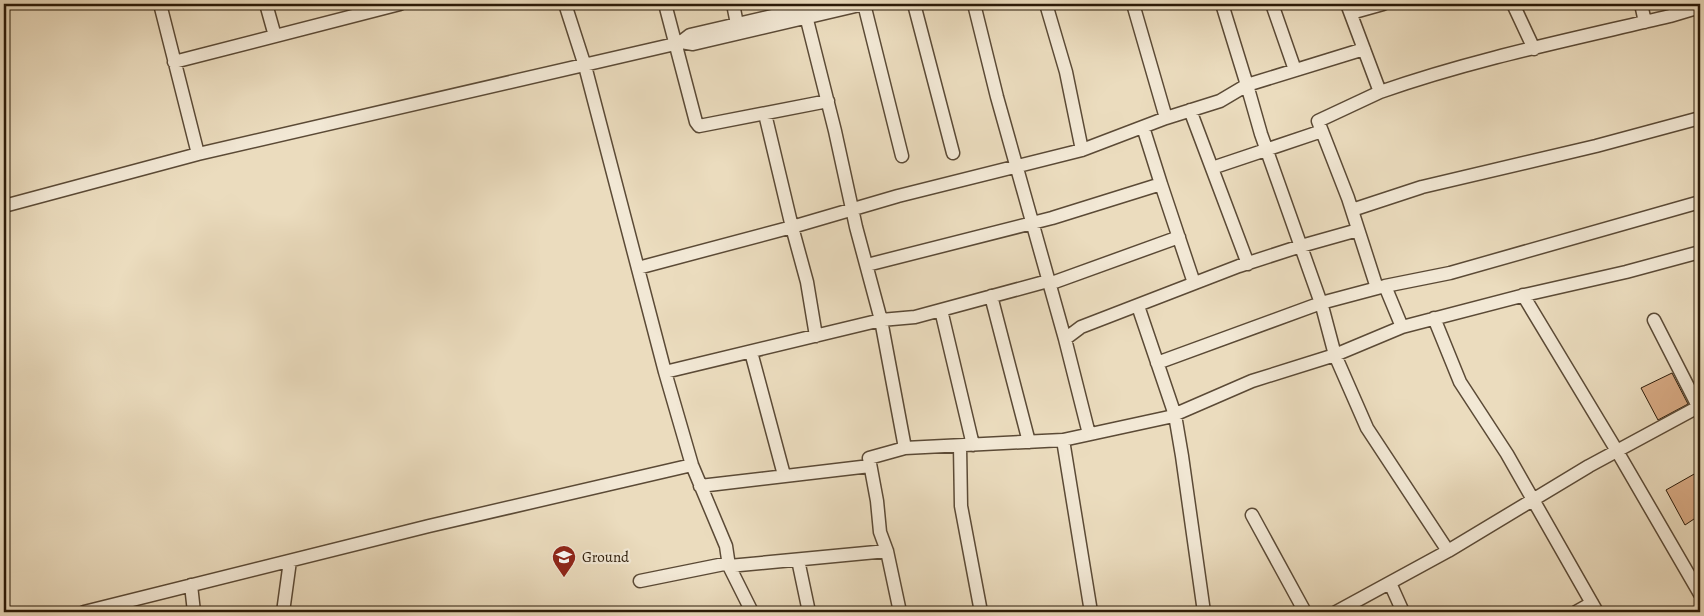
<svg xmlns="http://www.w3.org/2000/svg" width="1704" height="616" font-family="Alegreya,serif">
	<style>
		.building { fill: #d9ab85; stroke: #2b1a08 }
		.lines { fill: none; stroke-linecap: round; stroke-linejoin: round }
		.minor-casing { stroke: #5b4a36; stroke-width: 15 }
		.minor { stroke: #f2e8d5; stroke-width: 12 }
		.labels { text-anchor: middle; dominant-baseline: central; stroke-width: 4.5; stroke-linejoin: round; paint-order: stroke }
		.poi-label { font-size: 15px; fill: #2b1a08; stroke: #f2e8d5; text-anchor: start }
	</style>
	<rect width="100%" height="100%" fill="#ebdcbe"/>
	<filter id="stains"><feTurbulence type="fractalNoise" baseFrequency=".004" numOctaves="4"/><feColorMatrix values="0 0 0 0 .2 0 0 0 0 .09 0 0 0 0 .02 0 0 0 .5 -.17"/></filter>
	<radialGradient id="worn" r=".72"><stop offset=".6" stop-color="#630" stop-opacity="0"/><stop offset="1" stop-color="#630" stop-opacity=".3"/></radialGradient>
	<path class="building" d="M1672 373 1688 404 1658 420 1641 388Z
		M1696 473 1700 480V515L1685 525 1666 490Z"/>
	<g class="lines">
		<g class="minor-casing">
			<path id="minor" d="M160 4 198 154
				M266 4 275 36
				M565 4 585 66 665 372 692 465 726 546 729 566 752 612
				M665 4 696 122 699 126 828 101
				M733 4 737 24
				M803 4 835 131 856 227 881 320 905 448 1063 440 1091 612
				M914 4 953 153
				M974 4 997 97 1065 339 1081 327 1239 266 1301 246 1358 230
				M1046 4 1066 72 1082 150 1166 118 1133 4
				M1222 4 1247 85 1364 49
				M1272 4 1295 70
				M1347 4 1380 92 1318 121 1348 198 1377 288
				M1513 4 1534 49
				M1641 4 1645 22
				M1351 13 1383 4
				M681 42 693 44 864 4 902 156
				M174 62 400 4
				M1380 92C1474 59 1573 39 1670 16L1700 7
				M1190 110 1248 264
				M1166 118 1220 101 1247 85 1261 134 1322 306 1335 355 1367 428 1448 551
				M1212 168 1322 131
				M1161 184 1194 283
				M4 206 198 154 675 44 681 42 690 35 824 4
				M1352 210 1422 187 1596 146 1700 118
				M867 265 1052 218 1161 184 1143 127
				M638 268 792 227 765 114
				M1049 284 1179 237
				M1523 295 1617 451 1700 594
				M991 296 1029 442
				M1138 306 1175 415 1182 456 1204 612
				M941 310 973 445
				M1434 318 1460 382 1507 454 1597 612
				M1654 320 1700 410
				M1402 327 1529 294 1626 272 1700 252
				M816 336 807 282 792 227 898 196 1082 150
				M1065 339 1089 434
				M751 352 784 475
				M1157 363 1321 303 1385 286
				M665 372 881 320 915 317 1048 281
				M1063 440 1169 417 1252 381 1335 355 1402 327 1385 286 1450 273 1700 202
				M960 446 961 506 981 612
				M700 486 870 466
				M1252 515 1305 612
				M798 560 809 612
				M729 566 887 551
				M640 581 729 563
				M1390 583 1403 612
				M191 585 194 612
				M84 612 429 526 692 465
				M283 612 290 561
				M900 612 887 551 880 532 877 501 869 458 905 448
				M1336 612 1448 551 1589 466 1700 406
				M1576 612 1592 603"/>
		</g>
		<use href="#minor" class="minor"/>
	</g>
	<defs>
		<g id="university-pin" transform="scale(1.25)"><path d="M0 17L-7.5 6A9.5 9.5 0 1 1 7.5 6Z" fill="#8f2418" stroke="#f2e8d5"/><path d="M0-5L7-2L0 1L-7-2ZM-4 1L0 2.5L4 1V4Q0 6-4 4Z" fill="#fff"/></g>
	</defs>
	<g fill-rule="evenodd">
		<use href="#university-pin" x="564" y="557"/>
	</g>
	<g class="labels">
		<g class="poi-label">
			<text x="582" y="557">Ground</text>
		</g>
	</g>
	<rect width="1704" height="616" fill="none" stroke="#ebdcbe" stroke-width="20"/>
	<rect x="5" y="5" width="1694" height="606" fill="none" stroke="#2b1a08" stroke-width="2.5"/>
	<rect x="10" y="10" width="1684" height="596" fill="none" stroke="#2b1a08"/>
	<rect width="100%" height="100%" filter="url(#stains)"/>
	<rect width="100%" height="100%" fill="url(#worn)"/>
</svg>
